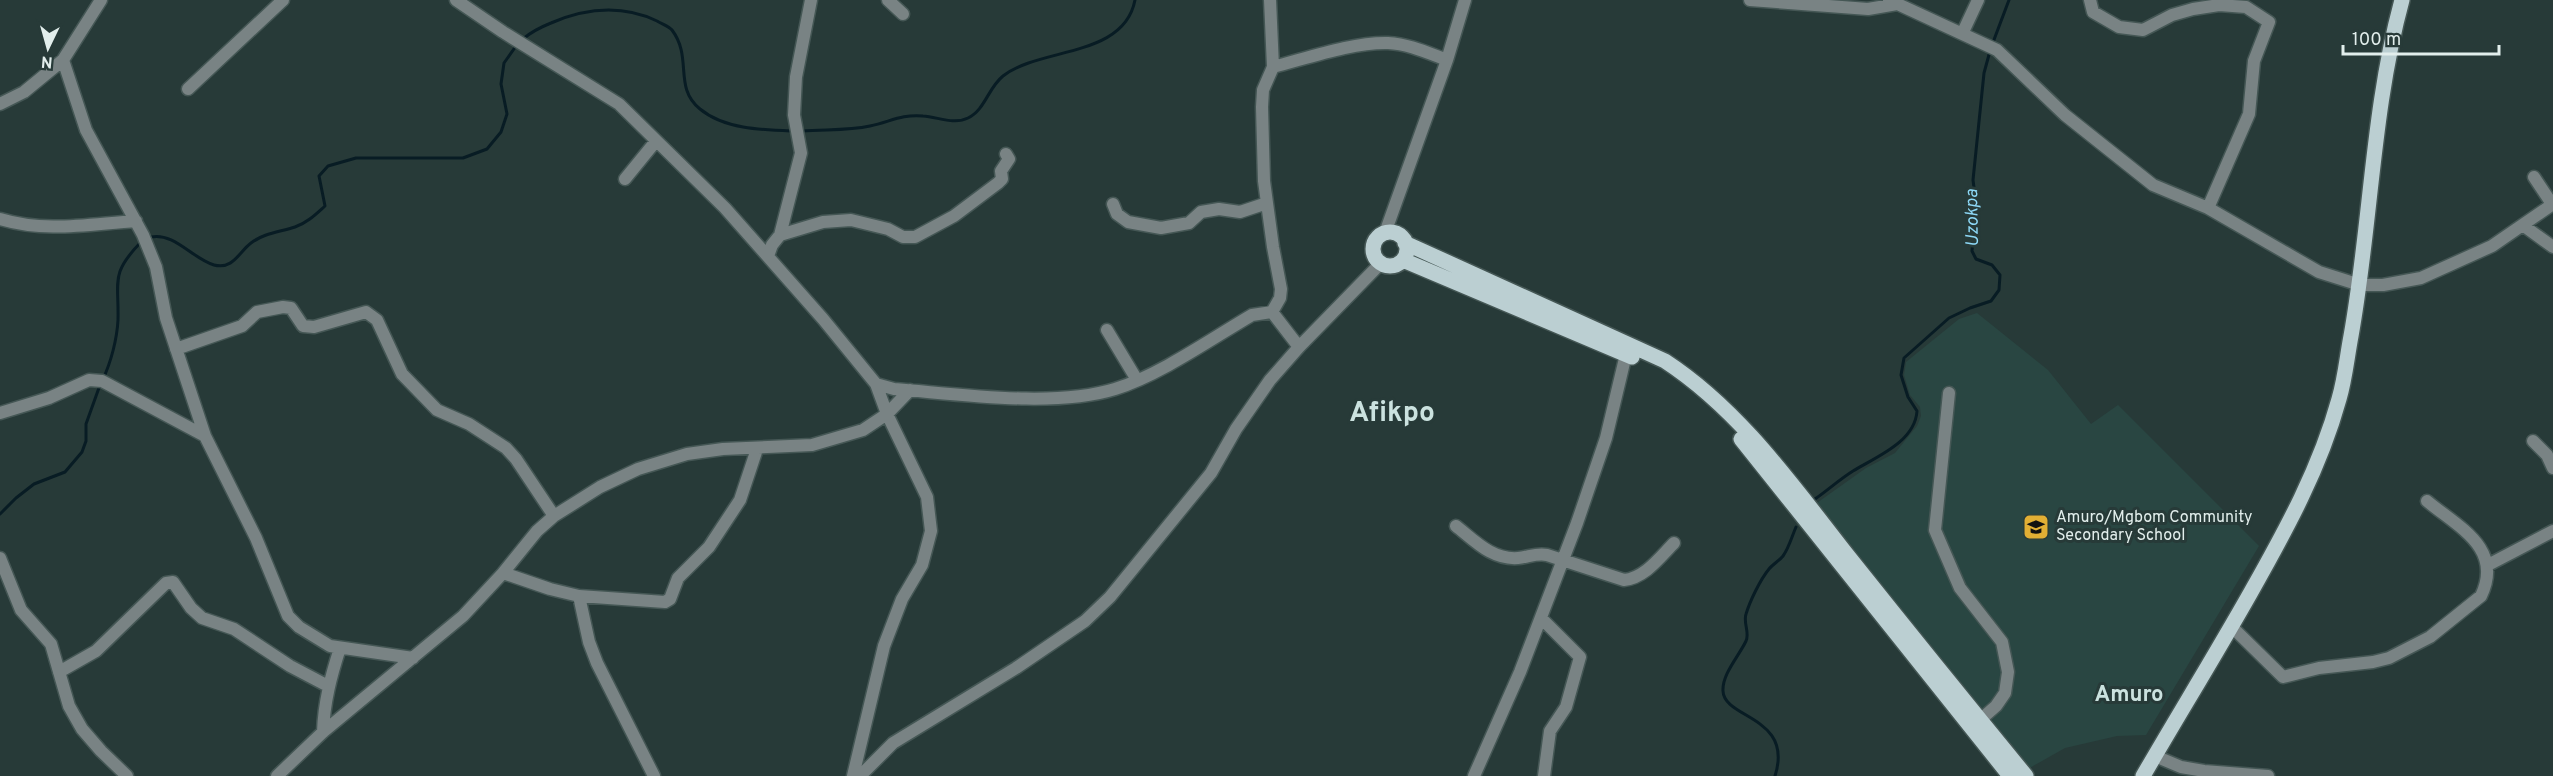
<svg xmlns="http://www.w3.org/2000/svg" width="2553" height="776" font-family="Overpass,sans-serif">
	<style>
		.built { fill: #294642 }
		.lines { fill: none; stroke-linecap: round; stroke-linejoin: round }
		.stream { stroke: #081c24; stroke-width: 3 }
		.minor-casing { stroke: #455755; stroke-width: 15 }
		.major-casing { stroke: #455755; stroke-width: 18 }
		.minor { stroke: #798384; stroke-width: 12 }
		.major { stroke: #bbcfd2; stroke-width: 15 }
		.labels { text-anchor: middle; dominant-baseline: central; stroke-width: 6; stroke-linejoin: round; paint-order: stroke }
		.poi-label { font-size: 16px; fill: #e2eeec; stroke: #273a38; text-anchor: start }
		.water-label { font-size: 18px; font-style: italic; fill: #8dd8f6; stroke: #273a38 }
		.district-label { font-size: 22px; font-weight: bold; fill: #cbe2df; stroke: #273a38 }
		.town-label { font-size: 28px; font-weight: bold; fill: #cbe2df; stroke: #273a38 }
	</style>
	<rect width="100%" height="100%" fill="#273a38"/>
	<path class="built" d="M1977 313 2048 370 2091 424 2118 405 2259 546 2146 735 2117 736 2065 748 2026 770 1814 505 1866 468 1895 453 1917 426 1921 416 1920 407 1910 395 1904 375 1906 362 1959 319Z"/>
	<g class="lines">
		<path class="stream" d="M523 39C531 32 541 27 551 23 586 8 621 4 657 21 662 24 669 26 672 30 693 58 673 87 700 109 724 129 762 130 792 131
			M1992 45 2009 0
			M802 131C825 129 847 131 870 126 890 122 901 114 923 116 938 117 954 125 968 118 985 110 988 88 1003 76 1040 47 1124 58 1135 0
			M151 237C174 232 193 259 214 265 233 270 239 252 251 243 264 233 280 232 295 227 307 223 316 214 325 206L319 176 328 166 356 158H463L487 149 501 132 507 114 501 84 504 63 516 46
			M103 379C111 362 117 339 118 320 119 281 110 274 141 242
			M1815 499C1828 490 1840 479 1853 471 1876 457 1915 442 1917 411L1908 397 1901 375 1904 358 1949 318 1970 308 1991 301 1999 290 2000 275 1992 265 1976 259 1972 251 1976 203 1973 180 1984 73 1990 51
			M0 514 16 498 34 484 65 472 82 452 86 441V424L100 385
			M1775 776C1794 716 1724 719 1723 691 1722 674 1739 656 1746 641 1750 633 1743 623 1746 614 1750 601 1760 580 1769 569 1773 564 1779 561 1783 556 1789 548 1792 536 1796 527"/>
		<g class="minor-casing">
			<path id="minor" d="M456 0 503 32 619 104 725 208 823 319 876 384 887 414 927 497 931 531 922 565 902 599 884 646 853 776
				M888 0 903 14
				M1270 0 1273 67 1263 90 1262 107 1264 181 1273 247 1281 289 1280 298 1272 312
				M1750 0 1868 9 1897 4
				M1889 0 1997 50 2065 115 2153 185 2208 208 2319 272 2360 285H2383L2421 278 2492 246 2553 204
				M2090 0 2093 12 2119 27 2143 30 2172 15 2193 9 2219 5 2246 7 2269 22 2254 61 2249 114 2208 208
				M1963 32 1978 0
				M63 60 86 130 143 235 156 267 166 318 205 436 256 538 288 616 299 627 330 646 413 658
				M1273 67C1308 58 1353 42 1388 43 1409 44 1428 53 1447 60
				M188 89 283 0
				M0 104 24 92 63 60 101 0
				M2534 177 2552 204
				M625 179 656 141
				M1113 204 1117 214 1128 222 1161 228 1189 223 1201 212 1219 209 1240 212 1267 203
				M0 219C46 233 89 224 136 221
				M2524 226 2553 247
				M1385 233 1447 60 1465 0
				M780 235 801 153 794 115 796 77 811 0
				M768 256 772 245 780 235 823 222 851 220 888 229 903 237H915L954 216 998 183 1002 179 1001 171 1009 159 1006 154
				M1107 330 1137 380
				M176 349 242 326 257 312 283 307 291 308 303 326 314 327 366 312 377 320 402 374 437 410 469 424 506 448 516 459 554 516
				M876 384 894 389C959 394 1054 408 1115 389 1160 375 1211 339 1252 315L1272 312 1299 347
				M1949 393 1935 530 1960 588 2002 642 2008 672 2005 693 1996 706 1979 721
				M0 413 49 398 89 380 102 381 205 436
				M2533 441 2547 455 2553 468
				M1456 526C1475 541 1492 560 1518 558 1529 557 1536 553 1547 555L1624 580C1645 578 1660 557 1674 543
				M0 558 21 610 51 644 69 706 82 729 101 751 127 776
				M2488 565 2553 531
				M503 573 550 589 579 596 665 602 670 599 678 578 709 547 740 500 757 449
				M579 596 589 642 597 663 654 776
				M1541 618 1580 657 1566 707 1550 731 1544 776
				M2231 626 2283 677 2319 668 2373 662 2389 658 2430 637 2481 596C2504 548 2458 527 2427 501
				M59 672 96 651 166 583 173 582 191 608 202 618 234 629 290 666 328 686
				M323 732C324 702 331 676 340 648
				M2155 756 2181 767 2204 771 2268 776
				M277 776 323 732 463 616 503 573 537 531 554 516 600 487 638 469 687 454 723 449 812 445 863 430 887 414 910 390
				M860 776 893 743 1016 668 1085 621 1110 597 1211 473 1236 429 1270 380 1299 347 1381 263
				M1474 776 1520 672 1577 523 1606 438 1628 346"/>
		</g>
		<g class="major-casing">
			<path id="major" d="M1373 249a17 17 0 1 1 34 0a17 17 0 1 1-34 0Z
				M1405 243 1665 361C1740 410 1793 486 1848 556 1907 630 1966 703 2026 776
				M1403 260 1632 357
				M1741 439 2010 776
				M2143 776C2179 714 2216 654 2251 592 2286 530 2320 468 2339 399 2345 379 2347 357 2351 336 2371 225 2372 109 2402 0"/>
		</g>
		<use href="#minor" class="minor"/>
		<use href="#major" class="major"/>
	</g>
	<defs>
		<g id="school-square" transform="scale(1.35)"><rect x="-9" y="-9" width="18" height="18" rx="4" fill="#e2af34" stroke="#273a38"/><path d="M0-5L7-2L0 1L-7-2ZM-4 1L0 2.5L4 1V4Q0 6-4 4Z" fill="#111"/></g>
	</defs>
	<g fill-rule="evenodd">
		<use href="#school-square" x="2036" y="527"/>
	</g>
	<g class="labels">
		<g class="poi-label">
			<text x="2056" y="518">Amuro/Mgbom Community<tspan x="2056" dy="18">Secondary School</tspan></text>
		</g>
		<g class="water-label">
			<text transform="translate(1973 218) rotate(-91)">Uzokpa</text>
		</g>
		<g class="district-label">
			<text x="2129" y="695">Amuro</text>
		</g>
		<g class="town-label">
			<text x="1392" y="414">Afikpo</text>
		</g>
	</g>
	<g transform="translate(48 48) rotate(185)" stroke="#273a38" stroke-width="4.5" paint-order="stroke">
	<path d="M0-4.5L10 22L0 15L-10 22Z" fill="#e2eeec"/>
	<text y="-9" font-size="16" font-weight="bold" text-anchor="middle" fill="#e2eeec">N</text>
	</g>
	<path d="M2343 45v9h156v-9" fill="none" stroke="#e2eeec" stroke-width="3"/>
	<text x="2352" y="45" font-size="18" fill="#e2eeec" stroke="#273a38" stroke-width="4.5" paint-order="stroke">100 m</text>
</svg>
